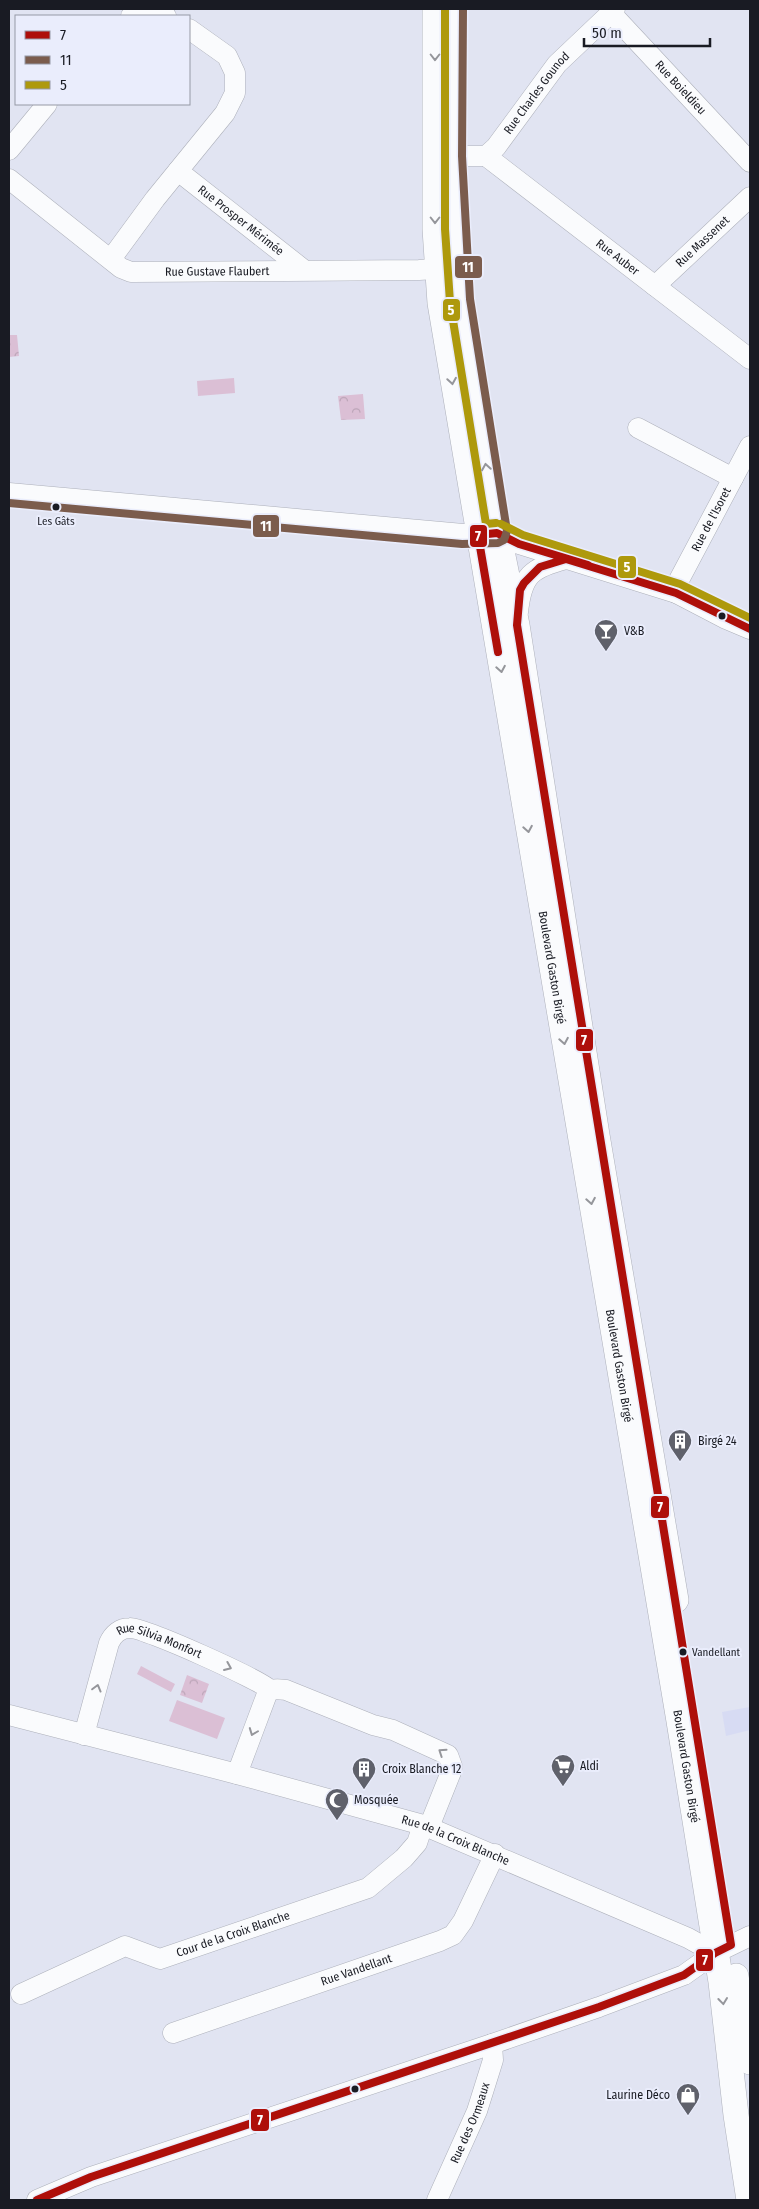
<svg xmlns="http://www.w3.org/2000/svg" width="759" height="2209" font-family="'Fira Sans Condensed',sans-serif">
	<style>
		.built { fill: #d7dbf3 }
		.park { fill: url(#park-crowns) }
		.garden { fill: #dbbfd5 }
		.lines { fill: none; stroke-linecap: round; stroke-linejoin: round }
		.minor-casing { stroke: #adb0ba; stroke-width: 21 }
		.major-casing { stroke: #adb0ba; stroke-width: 26 }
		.minor { stroke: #fafbfd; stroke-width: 20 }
		.major { stroke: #fafbfd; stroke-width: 25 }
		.bus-1-casing { stroke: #eaedfc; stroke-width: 11 }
		.bus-2-casing { stroke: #eaedfc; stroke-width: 11 }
		.bus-3-casing { stroke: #eaedfc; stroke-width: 11 }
		.bus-1 { stroke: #ae0f0a; stroke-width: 8 }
		.bus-2 { stroke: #7b5c4d; stroke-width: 8 }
		.bus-3 { stroke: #ae990c; stroke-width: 8 }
		.oneway { stroke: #95969b }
		.bus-dot { fill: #191b23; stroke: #eaedfc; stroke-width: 2 }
		.labels { text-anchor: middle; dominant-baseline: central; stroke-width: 4; stroke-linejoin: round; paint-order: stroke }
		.bus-label { font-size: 11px; fill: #191b23; stroke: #eaedfc }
		.street-label { font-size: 12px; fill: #191b23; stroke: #eaedfc }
		.poi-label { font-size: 12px; fill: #191b23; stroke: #eaedfc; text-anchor: start }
		.line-badge { stroke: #eaedfc; stroke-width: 2 }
		.badge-label { font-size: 14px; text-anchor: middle; font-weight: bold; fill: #fff }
	</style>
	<defs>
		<pattern id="park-crowns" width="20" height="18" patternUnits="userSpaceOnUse" patternTransform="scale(1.25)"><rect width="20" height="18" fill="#dbbfd5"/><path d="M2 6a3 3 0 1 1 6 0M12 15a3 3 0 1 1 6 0" fill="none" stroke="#bba4b7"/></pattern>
	</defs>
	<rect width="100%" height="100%" fill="#e1e4f2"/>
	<path class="built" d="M750 1707V1730L726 1736 722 1712Z"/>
	<path class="park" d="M9 335H17L19 356 9 357Z
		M363 394 365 419 341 420 338 396Z
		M187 1675 209 1684 202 1703 180 1695Z"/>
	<path class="garden" d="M234 378 235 393 198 396 197 381Z
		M141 1666 175 1684 171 1692 137 1674Z
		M177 1700 225 1718 217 1739 169 1721Z"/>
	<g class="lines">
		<g class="minor-casing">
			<g id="minor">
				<path d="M152 9 166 16"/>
				<path id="s1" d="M611 13 750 162"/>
				<path d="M131 16 139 9"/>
				<path d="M9 150 47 104"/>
				<path id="s2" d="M452 156H486L496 147 557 64 615 9"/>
				<path id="s3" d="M486 156 750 359"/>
				<path id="s4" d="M178 171 304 270"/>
				<path id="s5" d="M9 179 121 268 131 272 419 270 451 268"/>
				<path d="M111 259 155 199 225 113 235 93V73L227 56 189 29"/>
				<path id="s6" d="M655 286 750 197"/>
				<path d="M638 428 733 478"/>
				<path d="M9 493 463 534 497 533 519 544 676 593 724 618 750 629"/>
				<path id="s7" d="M676 593 679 580 750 446"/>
				<path d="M518 612C522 575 531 568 566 559"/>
				<path id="s8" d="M9 1715 237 1774 423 1825 688 1938 715 1953"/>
				<path id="s9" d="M84 1735 109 1643C113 1634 120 1628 130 1628 143 1627 263 1681 270 1690"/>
				<path d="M237 1774 267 1694C272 1688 278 1689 286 1690L373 1725 393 1730 448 1755 452 1766 451 1772 429 1827"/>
				<path id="s10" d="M21 1994 125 1946 160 1959 368 1888 404 1858 417 1843 423 1825"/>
				<path id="s11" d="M173 2033 440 1941 453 1935 463 1921 495 1854"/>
				<path d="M37 2200 91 2177 492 2044 599 2007 684 1975 715 1953 750 1936"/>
				<path id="s12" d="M437 2200 477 2111 493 2060 492 2044"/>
			</g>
		</g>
		<g class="major-casing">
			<g id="major">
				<path id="s13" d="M435 9V229L440 303 678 1715 721 1982 736 2115 749 2200"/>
				<path d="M453 9 452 156 460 300 493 507 517 625 597 1135 676 1600"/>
				<path d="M736 1976 750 2062"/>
			</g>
		</g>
		<use href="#minor" class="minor"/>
		<use href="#major" class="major"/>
		<g class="bus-1-casing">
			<path id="bus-1" d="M498 652 478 535 497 533 519 544 588 565
				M37 2200 91 2177 599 2007 684 1975 715 1953 731 1945 517 625 520 590 524 583 540 567 566 559 676 593 750 629"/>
		</g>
		<g class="bus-2-casing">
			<path id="bus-2" d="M9 503 462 544 498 543 504 540 507 531 470 299 462 156 463 9"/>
		</g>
		<g class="bus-3-casing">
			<path id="bus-3" d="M445 9V229L450 302 486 524 496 523
				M501 524 523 535 680 584 750 618"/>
		</g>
		<use href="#bus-1" class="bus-1"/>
		<use href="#bus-2" class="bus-2"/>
		<use href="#bus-3" class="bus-3"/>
	</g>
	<defs><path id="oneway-chevron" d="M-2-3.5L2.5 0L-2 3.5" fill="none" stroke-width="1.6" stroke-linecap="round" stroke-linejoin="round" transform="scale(1.25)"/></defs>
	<g class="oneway">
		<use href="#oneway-chevron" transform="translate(435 57) rotate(90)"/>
		<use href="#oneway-chevron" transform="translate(435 220) rotate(90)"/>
		<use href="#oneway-chevron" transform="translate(452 381) rotate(81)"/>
		<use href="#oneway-chevron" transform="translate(486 467) rotate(-99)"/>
		<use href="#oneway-chevron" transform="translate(501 669) rotate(80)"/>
		<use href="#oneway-chevron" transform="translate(528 829) rotate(80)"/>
		<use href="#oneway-chevron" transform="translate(564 1041) rotate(80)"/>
		<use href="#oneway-chevron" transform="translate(591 1201) rotate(80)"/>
		<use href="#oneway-chevron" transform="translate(228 1667) rotate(23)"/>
		<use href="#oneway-chevron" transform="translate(97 1688) rotate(-75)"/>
		<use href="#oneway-chevron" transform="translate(253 1732) rotate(111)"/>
		<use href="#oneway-chevron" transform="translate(442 1752) rotate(-146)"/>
		<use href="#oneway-chevron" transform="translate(723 2001) rotate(83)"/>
	</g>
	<defs>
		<g id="bar-pin" transform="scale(1.25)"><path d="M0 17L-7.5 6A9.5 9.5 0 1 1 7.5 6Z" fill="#5f616b" stroke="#eaedfc"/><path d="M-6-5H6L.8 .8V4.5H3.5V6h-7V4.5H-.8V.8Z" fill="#fff"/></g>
		<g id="building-pin" transform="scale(1.25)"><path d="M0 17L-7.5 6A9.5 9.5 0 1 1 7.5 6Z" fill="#5f616b" stroke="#eaedfc"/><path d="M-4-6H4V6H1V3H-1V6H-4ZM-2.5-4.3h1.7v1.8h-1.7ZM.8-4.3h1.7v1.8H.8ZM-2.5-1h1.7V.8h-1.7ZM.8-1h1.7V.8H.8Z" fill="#fff"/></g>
		<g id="supermarket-pin" transform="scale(1.25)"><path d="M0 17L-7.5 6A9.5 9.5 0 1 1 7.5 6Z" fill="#5f616b" stroke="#eaedfc"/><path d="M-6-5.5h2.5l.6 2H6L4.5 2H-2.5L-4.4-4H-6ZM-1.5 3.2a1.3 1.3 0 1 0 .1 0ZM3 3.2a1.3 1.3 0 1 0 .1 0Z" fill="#fff"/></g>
		<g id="mosque-pin" transform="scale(1.25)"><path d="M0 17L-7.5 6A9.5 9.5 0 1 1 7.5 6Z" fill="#5f616b" stroke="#eaedfc"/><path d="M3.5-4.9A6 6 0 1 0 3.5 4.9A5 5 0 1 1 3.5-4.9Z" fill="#fff"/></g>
		<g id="shop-pin" transform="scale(1.25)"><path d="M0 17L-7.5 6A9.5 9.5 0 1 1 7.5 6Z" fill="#5f616b" stroke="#eaedfc"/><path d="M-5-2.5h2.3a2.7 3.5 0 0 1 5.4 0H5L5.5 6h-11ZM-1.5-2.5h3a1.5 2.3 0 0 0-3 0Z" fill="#fff"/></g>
	</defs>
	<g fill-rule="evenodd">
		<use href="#bar-pin" x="606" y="631"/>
		<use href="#building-pin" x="680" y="1441"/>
		<use href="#supermarket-pin" x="563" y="1766"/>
		<use href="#building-pin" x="364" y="1769"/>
		<use href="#mosque-pin" x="337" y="1800"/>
		<use href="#shop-pin" x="688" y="2095"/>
	</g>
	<g class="bus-dot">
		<circle cx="56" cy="507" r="4.5"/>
		<circle cx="722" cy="616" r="4.5"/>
		<circle cx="683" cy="1652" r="4.5"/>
		<circle cx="355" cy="2089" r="4.5"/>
	</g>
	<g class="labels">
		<g class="bus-label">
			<text x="56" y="521">Les Gâts</text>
			<text x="692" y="1652" text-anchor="start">Vandellant</text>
		</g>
		<g class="street-label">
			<text stroke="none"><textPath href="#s1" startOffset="102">Rue Boieldieu</textPath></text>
			<text stroke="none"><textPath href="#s2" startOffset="115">Rue Charles Gounod</textPath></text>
			<text stroke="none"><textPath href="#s4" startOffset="80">Rue Prosper Mérimée</textPath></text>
			<text stroke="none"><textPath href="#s6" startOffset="65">Rue Massenet</textPath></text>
			<text stroke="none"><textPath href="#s3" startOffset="166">Rue Auber</textPath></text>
			<text stroke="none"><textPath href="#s5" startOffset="240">Rue Gustave Flaubert</textPath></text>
			<text stroke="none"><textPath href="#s7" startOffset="82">Rue de l'Isoret</textPath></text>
			<text stroke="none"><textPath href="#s13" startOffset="968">Boulevard Gaston Birgé</textPath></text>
			<text stroke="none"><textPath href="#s13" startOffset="1372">Boulevard Gaston Birgé</textPath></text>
			<text stroke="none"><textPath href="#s9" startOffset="154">Rue Silvia Monfort</textPath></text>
			<text stroke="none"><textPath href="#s13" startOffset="1778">Boulevard Gaston Birgé</textPath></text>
			<text stroke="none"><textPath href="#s8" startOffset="464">Rue de la Croix Blanche</textPath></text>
			<text stroke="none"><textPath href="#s10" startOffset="229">Cour de la Croix Blanche</textPath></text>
			<text stroke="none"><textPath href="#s11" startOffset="194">Rue Vandellant</textPath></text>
			<text stroke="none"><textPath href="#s12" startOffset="84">Rue des Ormeaux</textPath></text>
		</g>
		<g class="poi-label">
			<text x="624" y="631">V&amp;B</text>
			<text x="698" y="1441">Birgé 24</text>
			<text x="580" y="1766">Aldi</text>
			<text x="382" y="1769">Croix Blanche 12</text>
			<text x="354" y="1800">Mosquée</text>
			<text x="670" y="2095" text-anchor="end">Laurine Déco</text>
		</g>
	</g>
	<g class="line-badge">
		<rect x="454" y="255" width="29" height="24" rx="5" fill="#7b5c4d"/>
		<rect x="442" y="298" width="19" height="24" rx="5" fill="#ae990c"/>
		<rect x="252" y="514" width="28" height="24" rx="5" fill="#7b5c4d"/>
		<rect x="469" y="524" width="19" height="24" rx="5" fill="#ae0f0a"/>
		<rect x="617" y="555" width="20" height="24" rx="5" fill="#ae990c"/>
		<rect x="575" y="1028" width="19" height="24" rx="5" fill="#ae0f0a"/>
		<rect x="650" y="1495" width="20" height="24" rx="5" fill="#ae0f0a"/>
		<rect x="695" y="1948" width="19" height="24" rx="5" fill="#ae0f0a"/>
		<rect x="250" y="2108" width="20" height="24" rx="5" fill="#ae0f0a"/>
	</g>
	<g class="badge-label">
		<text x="468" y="272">11</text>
		<text x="451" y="315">5</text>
		<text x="266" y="531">11</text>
		<text x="478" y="541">7</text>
		<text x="627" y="572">5</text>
		<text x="584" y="1045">7</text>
		<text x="660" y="1512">7</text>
		<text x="705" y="1965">7</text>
		<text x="260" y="2125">7</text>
	</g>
	<rect width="759" height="2209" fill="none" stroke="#191b23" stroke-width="20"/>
	<rect x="15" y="15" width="175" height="90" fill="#eaedfc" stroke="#9699a5"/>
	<rect x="25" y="31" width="25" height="8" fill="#ae0f0a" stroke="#9699a5"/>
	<text x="60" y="40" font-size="15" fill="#191b23">7</text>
	<rect x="25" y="56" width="25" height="8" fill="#7b5c4d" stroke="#9699a5"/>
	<text x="60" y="65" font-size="15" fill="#191b23">11</text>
	<rect x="25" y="81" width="25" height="8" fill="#ae990c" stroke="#9699a5"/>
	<text x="60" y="90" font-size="15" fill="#191b23">5</text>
	<path d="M584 38v8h126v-8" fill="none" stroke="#191b23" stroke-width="2.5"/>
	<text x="592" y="38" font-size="15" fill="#191b23" stroke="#eaedfc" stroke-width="4" paint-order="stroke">50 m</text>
</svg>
